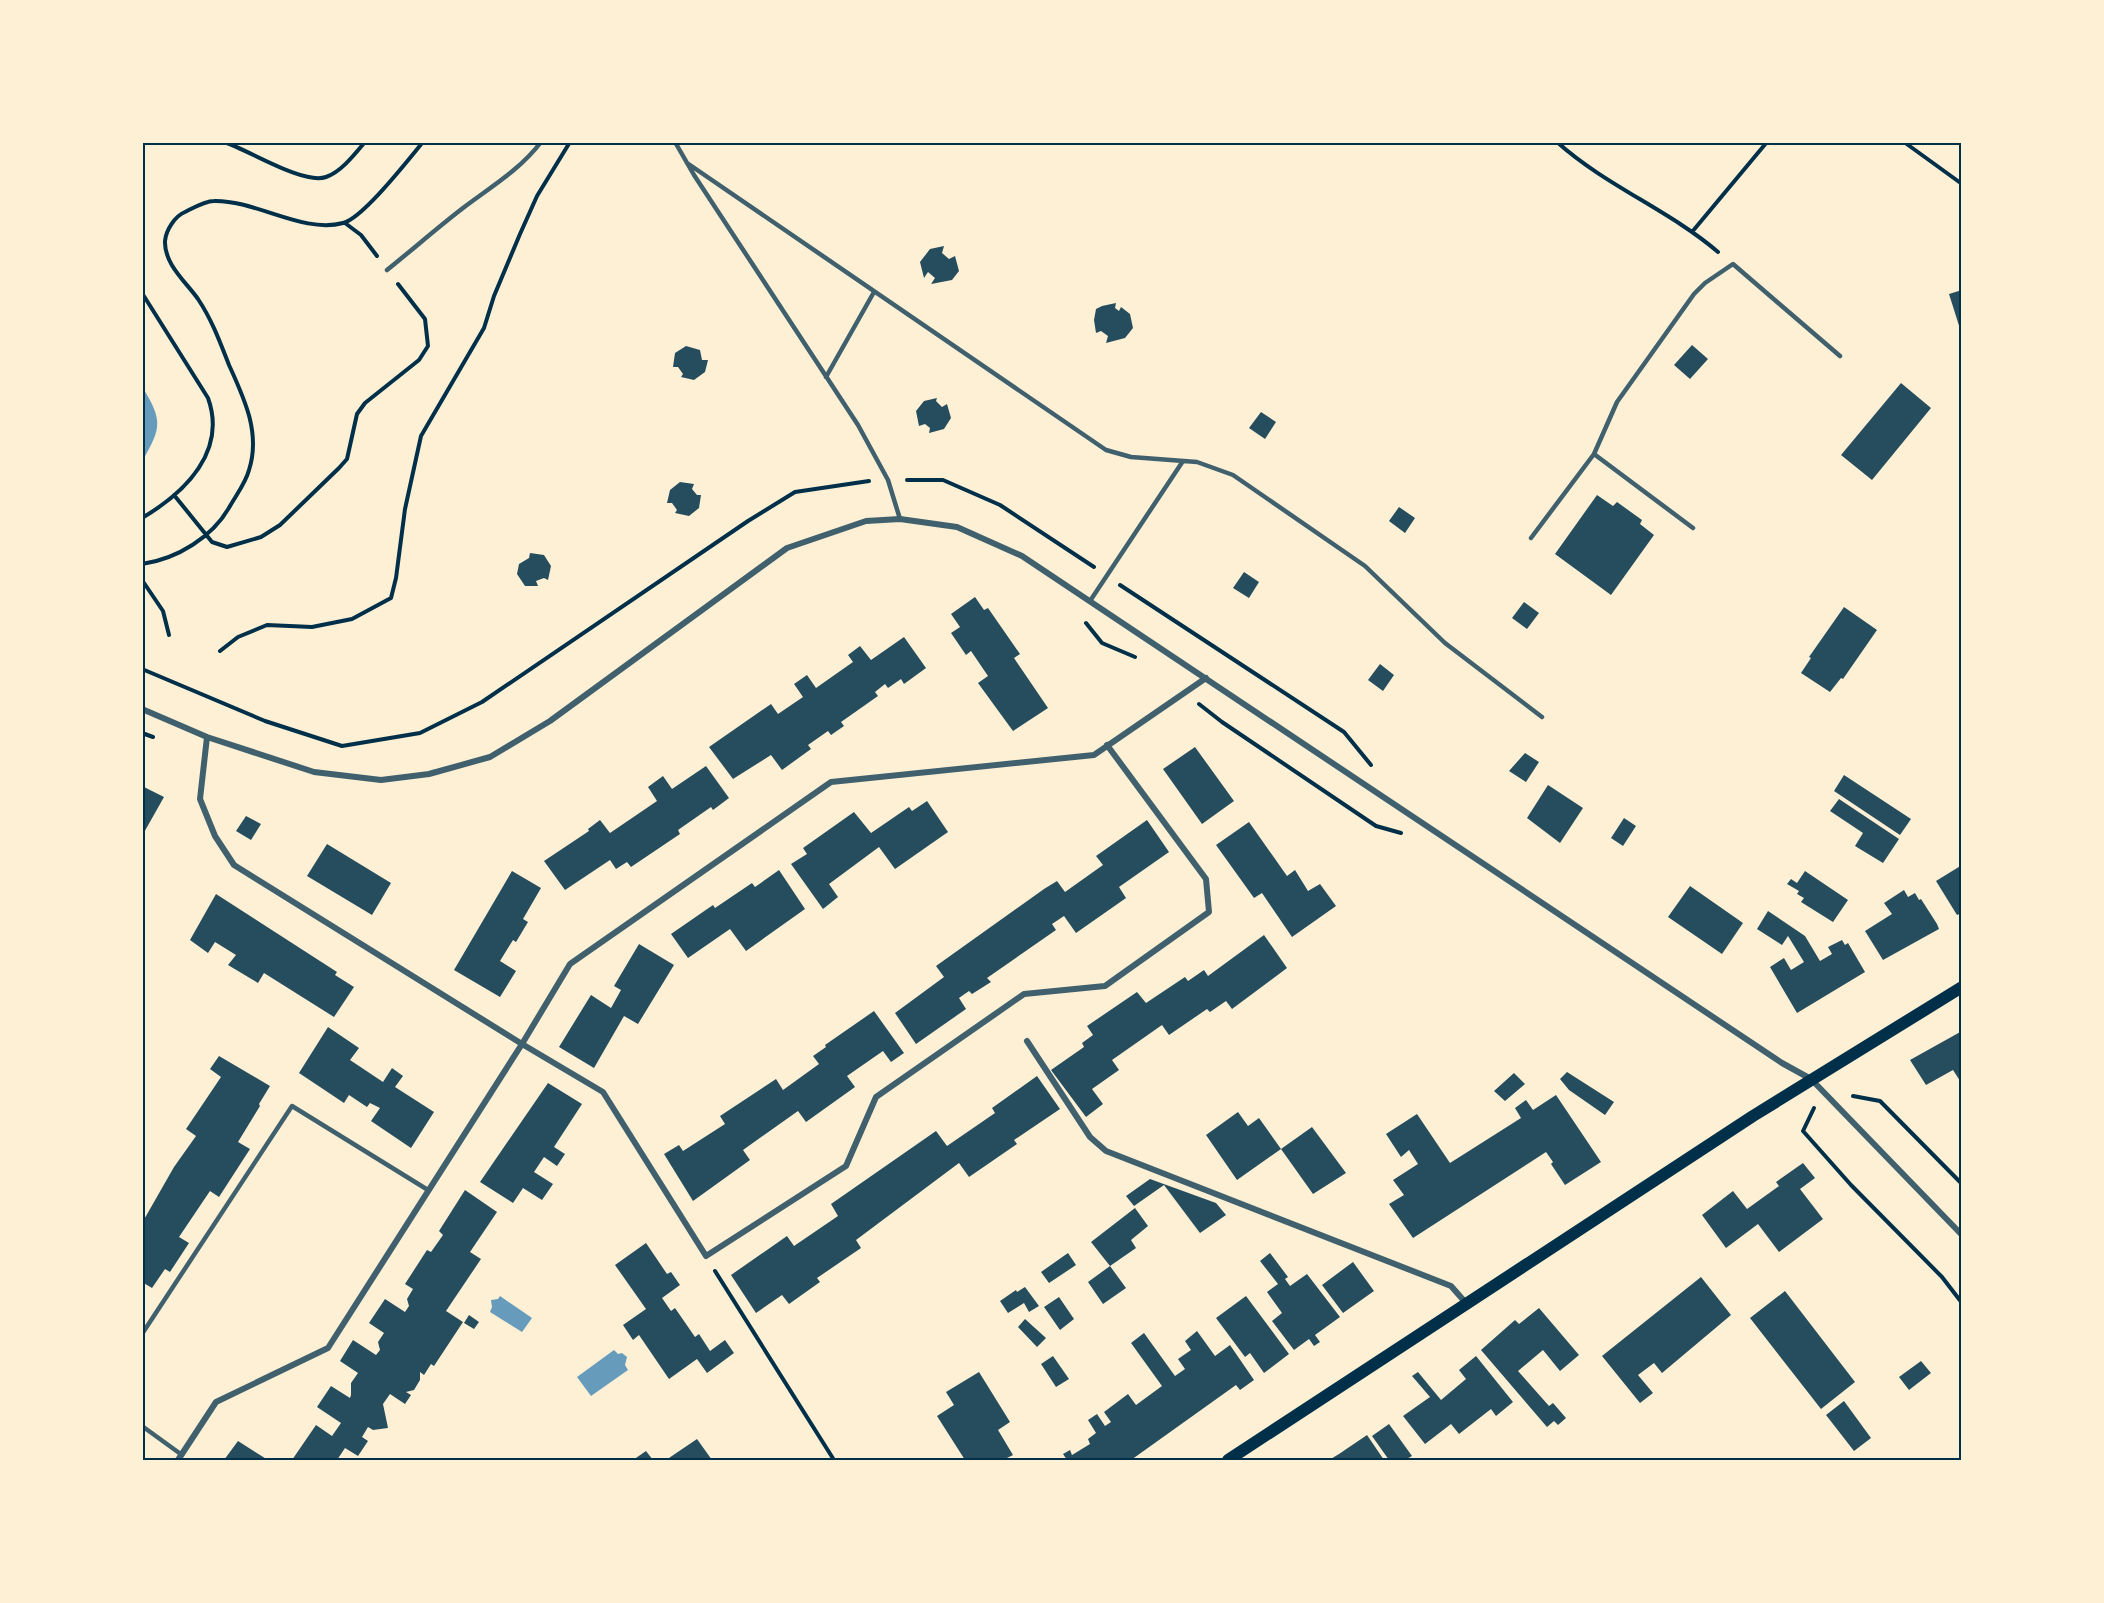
<svg xmlns="http://www.w3.org/2000/svg" width="2104" height="1603" font-family="'Roboto Condensed',sans-serif">
	<style>
		.water { fill: #669bbc }
		.building { fill: #264d5e }
		.lines { fill: none; stroke-linecap: round; stroke-linejoin: round }
		.path { stroke: #003049; stroke-width: 4 }
		.service { stroke: #3f606c; stroke-width: 4.5 }
		.minor { stroke: #3f606c; stroke-width: 6 }
		.secondary { stroke: #003049; stroke-width: 12 }
		.neatline { fill: none; stroke: #003049; stroke-width: 2 }
	</style>
	<rect width="100%" height="100%" fill="#fdf0d5"/>
	<path class="water" d="M143 388C163 421 161 428 143 460Z
		M500 1296 532 1318 522 1332 490 1312 492 1307 491 1300 498 1299Z
		M614 1350 618 1354 622 1353 627 1357 625 1365 628 1370 591 1396 577 1377Z"/>
	<path class="building" d="M944 246 942 253 949 259 955 256 959 271 952 280 931 284 935 278 928 272 924 278 920 262 930 249Z
		M1962 290V332H1961L1949 294Z
		M1116 303 1115 308 1119 311 1121 307 1130 314 1133 328 1125 338 1106 343 1108 336 1101 331 1096 333 1094 320 1096 309 1102 306Z
		M1692 345 1708 359 1690 379 1674 365Z
		M686 346 700 350 702 360H708L705 372 694 380 681 377 683 374 678 367H673L675 353Z
		M1901 383 1931 408 1872 480 1841 455Z
		M937 398 936 401 942 407 947 404 951 418 944 429 929 433 930 428 925 424 919 426 916 411 924 401Z
		M1261 412 1276 422 1265 439 1249 428Z
		M680 482 694 484 692 489 697 495H701L699 508 689 516 675 513 677 510 672 503H667L670 490Z
		M1597 495 1613 506 1617 502 1642 520 1640 524 1654 535 1611 595 1555 554Z
		M1399 507 1415 518 1405 533 1389 521Z
		M530 553 544 555 551 566 548 580 544 578 536 581 538 586H525L517 574 519 564 529 558Z
		M1244 572 1259 582 1249 598 1233 588Z
		M975 597 984 610 988 608 1020 654 1014 658 1048 708 1013 731 978 683 988 676 971 651 966 655 951 633 960 627 951 614Z
		M1524 602 1539 613 1527 629 1512 618Z
		M1844 607 1877 630 1843 679 1841 678 1830 692 1801 673 1811 658 1809 657Z
		M904 637 926 668 904 684 901 679 888 688 885 684 875 692 878 696 841 722 844 726 831 735 828 731 808 745 811 749 782 770 771 755 733 779 709 747 771 704 778 714 803 697 794 684 807 675 816 688 853 662 848 655 860 646 871 660Z
		M1380 664 1394 675 1383 691 1368 680Z
		M1195 747 1234 801 1202 824 1163 769Z
		M1525 753 1539 762 1526 782 1509 771Z
		M706 766 729 798 713 810 711 807 678 830 680 834 631 867 627 862 616 869 610 860 565 890 544 861 589 831 588 829 600 820 610 833 657 801 648 787 663 776 672 789Z
		M1844 775 1911 819 1900 835 1834 791Z
		M1548 785 1583 808 1560 843 1527 818Z
		M142 786 164 797 142 836Z
		M1839 799 1899 839 1883 863 1855 846 1863 833 1830 811Z
		M927 801 948 832 895 869 879 847 829 884 838 897 823 909 791 864 807 854 803 848 854 812 871 833 909 807 912 811Z
		M246 816 261 824 251 840 236 831Z
		M1624 818 1636 826 1623 846 1611 838Z
		M1147 820 1169 852 1119 887 1126 898 1076 933 1064 916 1052 924 1056 930 987 978 991 982 972 994 969 991 959 998 966 1009 916 1044 895 1013 944 977 936 966 1044 889 1057 881 1065 892 1103 865 1096 856Z
		M1249 822 1287 876 1295 870 1308 891 1320 884 1336 906 1292 937 1262 893 1254 898 1216 845Z
		M327 844 391 883 372 915 307 876Z
		M1962 865V913L1957 915 1936 881Z
		M779 870 805 909 746 951 730 929 688 958 671 934 713 905 715 908 752 883 755 887Z
		M512 871 541 888 523 919 528 922 516 942 513 940 500 961 516 971 500 997 454 970Z
		M1805 871 1848 900 1833 922 1801 902 1804 898 1797 894 1799 891 1787 884 1791 879 1797 883Z
		M1690 886 1743 923 1722 954 1668 917Z
		M1904 890 1908 897 1915 893 1919 900 1921 899 1937 924 1939 929 1883 960 1865 931 1892 914 1884 903Z
		M216 894 337 972 335 975 354 987 334 1017 264 973 258 983 228 965 236 955 215 942 208 953 190 940Z
		M1768 911 1805 936 1820 961 1832 954 1828 947 1842 940 1845 945 1848 943 1865 972 1797 1013 1770 967 1784 958 1791 970 1804 962 1788 936 1782 945 1757 929Z
		M1264 935 1287 968 1232 1009 1226 1001 1210 1012 1207 1009 1169 1035 1162 1025 1112 1060 1119 1070 1092 1089 1103 1104 1086 1117 1051 1070 1084 1047 1082 1043 1093 1035 1087 1026 1137 992 1146 1003 1185 977 1188 981 1204 970 1208 976Z
		M639 944 674 965 638 1024 624 1016 594 1068 559 1047 591 995 611 1008 621 990 614 986Z
		M874 1011 904 1053 891 1062 883 1051 847 1076 855 1087 806 1122 798 1111 743 1150 750 1160 693 1201 664 1154 679 1145 683 1151 725 1124 720 1116 776 1079 783 1090 819 1064 813 1056 826 1047 825 1045Z
		M328 1027 359 1048 350 1060 383 1082 392 1068 403 1076 395 1087 434 1112 411 1148 371 1121 380 1108 370 1103 367 1107 349 1095 344 1103 299 1073Z
		M1962 1031V1084L1953 1070 1926 1085 1910 1060Z
		M219 1056 270 1086 259 1104 260 1106 238 1142 250 1149 219 1197 210 1191 179 1237 189 1243 170 1272 165 1269 152 1288 142 1282V1223L174 1167 196 1136 186 1129 221 1077 210 1069Z
		M1567 1072 1614 1102 1605 1115 1569 1090 1560 1079Z
		M1514 1073 1525 1084 1505 1101 1494 1091Z
		M1037 1076 1060 1109 1014 1140 1017 1144 969 1177 959 1163 856 1240 861 1248 817 1278 820 1282 789 1304 782 1295 756 1313 731 1275 787 1236 794 1246 838 1216 831 1204 936 1131 947 1146 995 1113 992 1108Z
		M548 1083 582 1104 554 1147 565 1154 557 1166 544 1157 534 1172 553 1184 542 1200 523 1188 513 1203 480 1182Z
		M1556 1095 1601 1162 1565 1185 1551 1164 1553 1162 1546 1152 1413 1238 1389 1204 1404 1195 1393 1180 1418 1164 1409 1150 1401 1157 1386 1134 1417 1114 1450 1163 1521 1118 1515 1108 1526 1100 1533 1110Z
		M1238 1112 1248 1126 1259 1118 1281 1149 1237 1180 1206 1135Z
		M1312 1127 1346 1173 1313 1194 1281 1149Z
		M1803 1163 1815 1178 1800 1189 1823 1219 1779 1252 1758 1224 1726 1248 1702 1215 1733 1191 1747 1209 1779 1186 1776 1182Z
		M1150 1179 1216 1203 1226 1215 1200 1233 1164 1185 1134 1206 1126 1196Z
		M465 1190 497 1212 470 1252 481 1259 446 1311 463 1322 434 1366 431 1364 424 1375 420 1372V1380L414 1390 406 1392 411 1395 405 1404 390 1394 383 1404 388 1428 373 1430 368 1427 362 1437 368 1441 358 1456 345 1448 337 1460H292L316 1425 332 1436 341 1423 317 1407 331 1386 350 1398 351 1395V1383L358 1373 340 1361 353 1340 376 1355 380 1350 378 1342 384 1333 369 1323 385 1299 405 1312 409 1306 407 1299 413 1289 405 1284 427 1250 431 1252 443 1235 439 1231Z
		M1135 1208 1148 1226 1131 1240 1136 1248 1110 1266 1126 1288 1103 1304 1088 1282 1110 1266 1091 1242Z
		M646 1243 667 1274 671 1272 680 1285 662 1298 671 1311 675 1308 695 1337 699 1334 710 1351 725 1340 734 1353 707 1373 697 1359 669 1379 639 1335 633 1340 623 1325 646 1309 615 1265Z
		M1068 1253 1076 1265 1049 1283 1041 1272Z
		M1270 1253 1288 1277 1285 1279 1290 1286 1307 1274 1340 1317 1315 1335 1320 1342 1314 1346 1309 1339 1294 1350 1272 1321 1282 1313 1267 1292 1278 1284 1260 1261Z
		M1353 1262 1374 1291 1343 1313 1322 1285Z
		M1701 1277 1731 1315 1662 1373 1654 1363 1638 1375 1653 1393 1640 1403 1602 1356Z
		M1025 1287 1039 1306 1029 1312 1024 1303 1008 1313 1000 1301 1016 1290 1017 1292Z
		M1785 1291 1855 1382 1821 1409 1750 1318Z
		M1246 1296 1289 1354 1264 1373 1250 1353 1245 1357 1216 1318Z
		M1059 1297 1074 1319 1060 1330 1044 1307Z
		M1539 1308 1579 1355 1560 1371 1543 1350 1518 1371 1549 1406 1553 1403 1566 1418 1558 1425 1554 1421 1547 1427 1481 1350 1515 1320 1519 1324Z
		M469 1315 479 1322 474 1329 464 1323Z
		M1025 1319 1046 1338 1037 1347 1018 1327Z
		M1197 1331 1215 1356 1230 1345 1254 1380 1240 1390 1236 1385 1131 1460H1067L1063 1454 1070 1450 1072 1455 1090 1444 1088 1439 1096 1433 1088 1420 1097 1414 1105 1426 1111 1422 1104 1412 1128 1394 1136 1405 1162 1386 1131 1343 1144 1333 1175 1376 1185 1369 1178 1359 1191 1350 1185 1341Z
		M1053 1356 1069 1379 1056 1387 1041 1364Z
		M1476 1356 1513 1402 1496 1416 1491 1409 1459 1434 1451 1424 1425 1444 1403 1416 1430 1397 1412 1376 1418 1372 1441 1400 1466 1379 1459 1370Z
		M1921 1361 1931 1373 1909 1390 1899 1377Z
		M979 1372 1010 1422 998 1430 1013 1455 1003 1460H965L937 1416 954 1405 946 1392Z
		M1844 1401 1871 1438 1854 1451 1826 1415Z
		M1389 1424 1412 1456 1405 1460H1389L1372 1436Z
		M1367 1435 1384 1460H1329L1339 1454Z
		M697 1439 712 1460H666Z
		M238 1441 268 1460H224Z
		M646 1451 653 1460H633Z"/>
	<g class="lines">
		<path class="path" d="M224 142C249 150 303 185 326 177 341 172 355 154 365 142
			M1557 142C1606 186 1669 210 1718 252
			M1904 142 1962 184
			M345 223 361 235 377 256
			M1692 232 1767 142
			M142 293 208 398C227 451 186 492 142 518
			M907 480H943L1000 505 1094 567
			M174 495 212 542 227 547 261 537 280 525 339 468 347 459 357 414 365 403 419 360 428 346 425 319 398 284
			M142 564C177 559 213 537 230 506 237 494 246 482 249 470 261 433 244 398 229 365 220 342 212 320 198 299 186 282 164 264 165 241 166 230 175 216 185 212 193 208 205 201 214 201 256 200 303 234 343 223 363 218 408 160 423 142
			M142 580 163 611 169 635
			M1120 585 1344 732 1371 765
			M1086 623 1102 643 1135 657
			M220 651 238 637 267 625 312 627 352 619 391 598 396 578 405 509 421 436 484 328 494 296 520 234 537 196 570 142
			M142 669 265 721 342 746 420 733 482 702 748 521 795 492 869 481
			M1199 704 1222 722 1376 826 1401 833
			M142 733 153 737
			M1853 1096 1880 1101 1962 1184
			M1814 1108 1803 1131 1851 1185 1942 1277 1962 1303
			M715 1271 834 1460"/>
		<path class="service" d="M675 142 694 175 858 425 888 480 900 519
			M687 163 1106 450 1131 457 1197 462 1233 475 1365 566 1445 643 1542 717
			M387 270C412 250 437 228 463 208 489 188 520 170 541 142
			M826 377 874 292
			M1594 454 1617 402 1694 294 1705 283 1733 264 1840 356
			M1531 538 1594 454 1693 528
			M1090 601 1183 461
			M142 1334 292 1106 428 1190
			M142 1426 182 1455"/>
		<path class="minor" d="M142 709 207 737 314 772 381 780 429 774 490 757 550 721 787 548 866 521 900 519 957 527 1022 556 1782 1063 1811 1079 1962 1235
			M207 737 200 799 215 836 234 865 522 1044 603 1092 706 1256 846 1166 876 1097 1024 994 1105 986 1209 912 1206 879 1107 745
			M1027 1041 1090 1137 1106 1151 1451 1286 1466 1303
			M178 1460 216 1402 328 1348 522 1044 570 964 831 782 1094 755 1206 678"/>
		<path class="secondary" d="M1228 1460 1753 1116 1962 987"/>
	</g>
	<rect width="2104" height="1603" fill="none" stroke="#fdf0d5" stroke-width="288"/>
	<rect x="144" y="144" width="1816" height="1315" class="neatline"/>
</svg>
